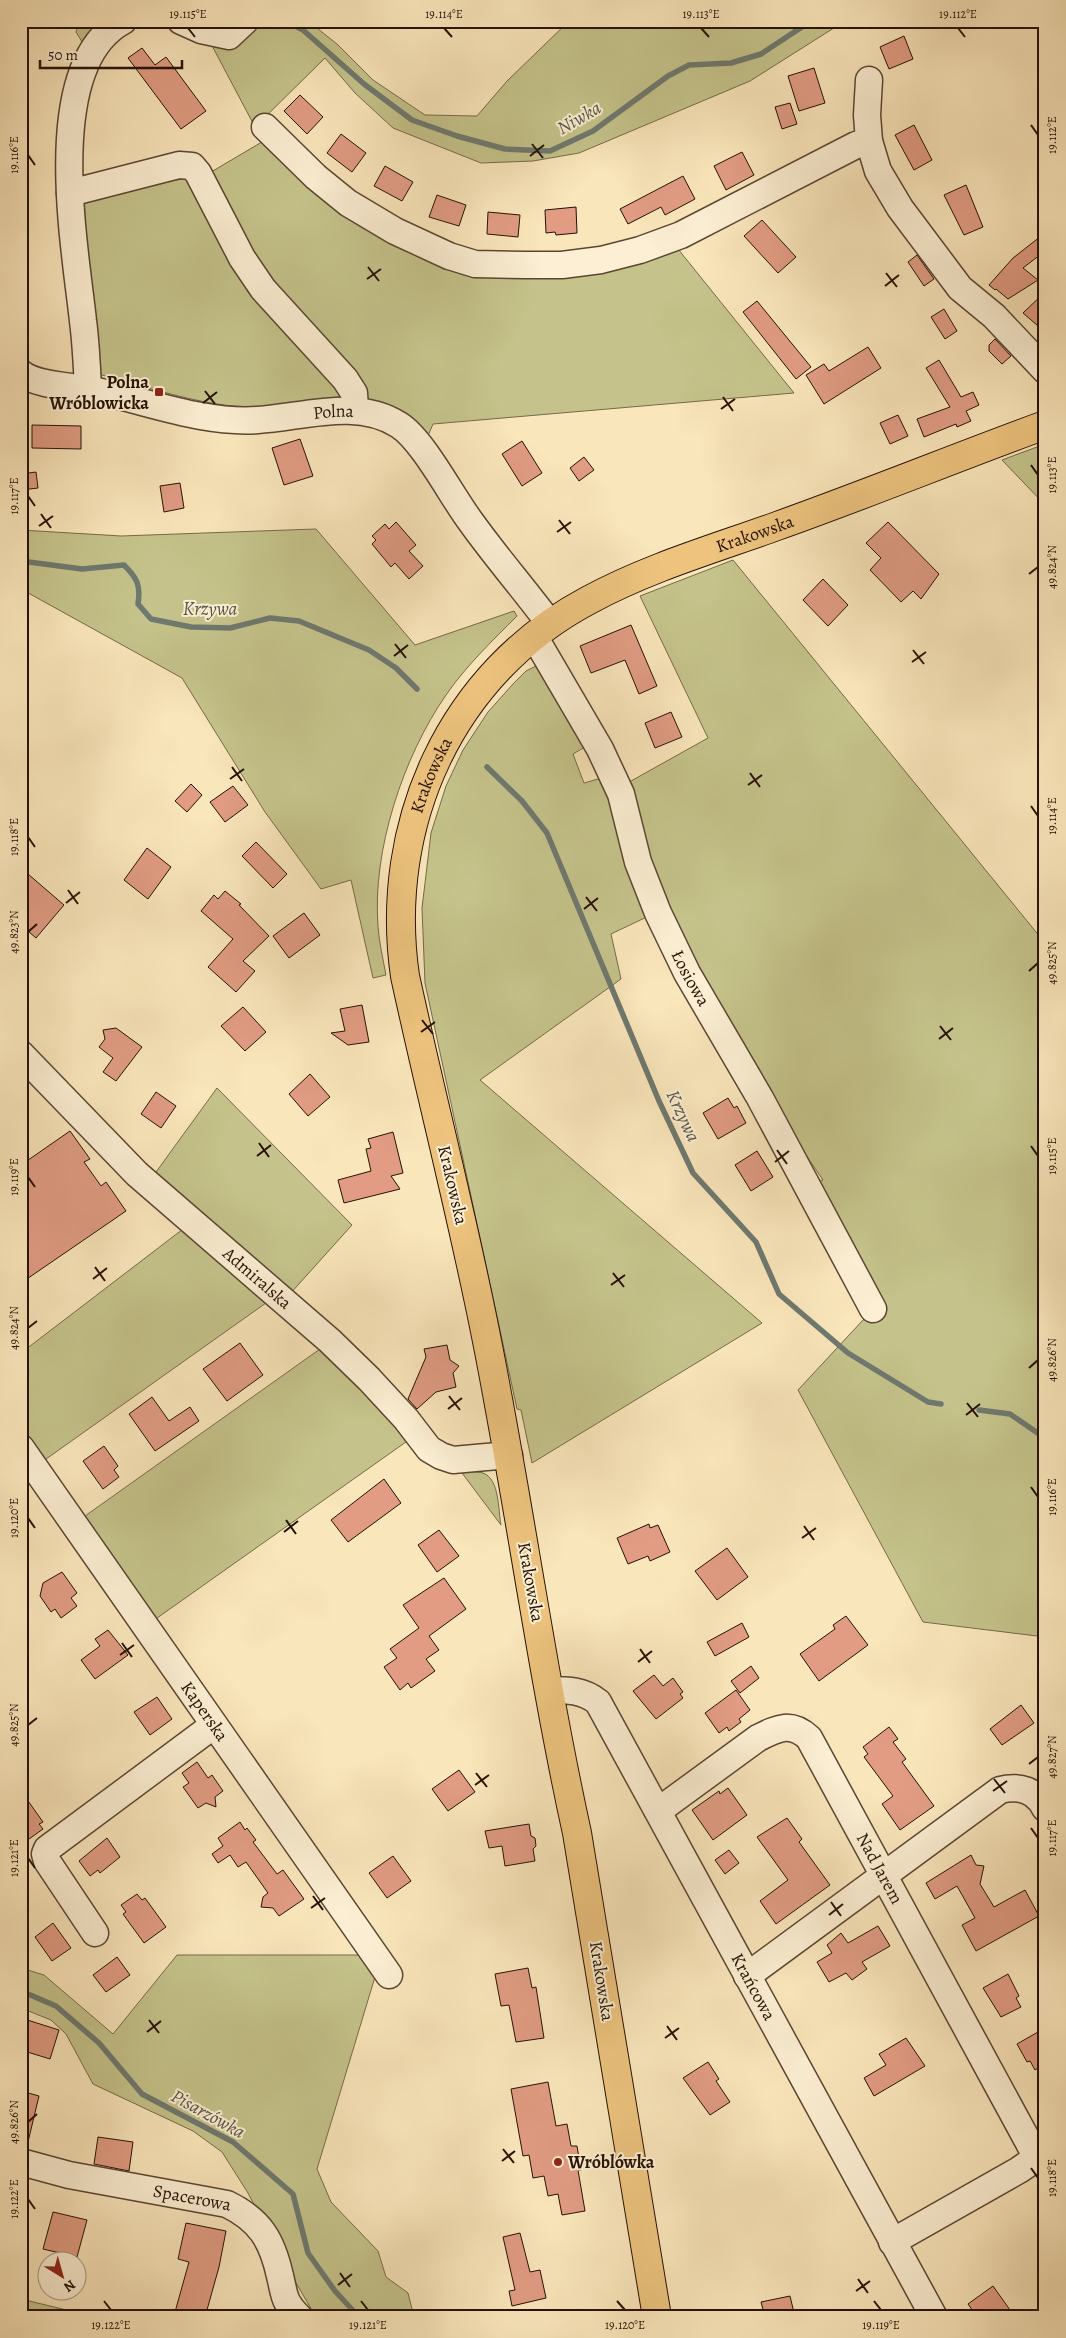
<svg xmlns="http://www.w3.org/2000/svg" width="1066" height="2338" font-family="Alegreya,serif">
	<style>
		.green { fill: #c5c38b; stroke: #756a48 }
		.lines { fill: none; stroke-linecap: round; stroke-linejoin: round }
		.stream { stroke: #6e796f; stroke-width: 5.5 }
		.building { fill: #e19c83; stroke: #251104 }
		.minor-casing { stroke: #5a4632; stroke-width: 29 }
		.major-casing { stroke: #251104; stroke-width: 30 }
		.minor { stroke: #fcefd3; stroke-width: 26 }
		.major { stroke: #edc37e; stroke-width: 28 }
		.ticks { fill: none; stroke: #251104; stroke-width: 2 }
		.poi-dot { fill: #8f2418; stroke: #fcefd3; stroke-width: 2 }
		.labels { text-anchor: middle; dominant-baseline: central; stroke-width: 4; stroke-linejoin: round; paint-order: stroke }
		.poi-label { font-size: 18px; font-weight: bold; fill: #251104; stroke: #fcefd3; text-anchor: end }
		.street-label { font-size: 18px; fill: #251104; stroke: #fcefd3 }
		.water-label { font-size: 19px; font-style: italic; fill: #56564b; stroke: #fcefd3 }
		.neatline { fill: none; stroke: #251104; stroke-width: 2 }
		.ticks-label { font-size: 12px; text-anchor: middle; fill: #251104 }
	</style>
	<rect width="100%" height="100%" fill="#fae6bb"/>
	<filter id="stains"><feTurbulence type="fractalNoise" baseFrequency=".004" numOctaves="4"/><feColorMatrix values="0 0 0 0 .2 0 0 0 0 .09 0 0 0 0 .02 0 0 0 .5 -.17"/></filter>
	<radialGradient id="worn" r=".72"><stop offset=".6" stop-color="#630" stop-opacity="0"/><stop offset="1" stop-color="#630" stop-opacity=".3"/></radialGradient>
	<path class="green" d="M79 21H113L87 50 76 32Z
		M253 21H308L337 44 373 80 425 115 477 116 507 81 569 21H845L750 81 579 153 533 161 481 163 393 128 355 93 325 58 255 127 209 40Z
		M267 139 450 268 674 244 794 393 433 424 427 438 387 405 360 397 268 287 206 175Z
		M193 177 347 396C304 403 261 411 217 404 179 398 136 384 98 374L76 198Z
		M1045 444V505L1002 460Z
		M316 529 415 645 514 611 517 616C492 641 466 666 446 695 403 757 372 851 378 926 379 942 383 959 386 975L373 978 351 880 321 889 265 812 182 678 21 589V530L121 536Z
		M733 560 1045 943V1637L923 1622 798 1390 876 1306 811 1182 823 1180 764 1094 690 970 622 786 708 738 640 596Z
		M536 666 545 672 585 747 573 754 584 783 605 777 653 914 611 934 621 979 480 1080 762 1323 532 1463 521 1410 517 1409 425 983 422 908 431 833 446 786 463 750 488 712 513 684 526 671Z
		M217 1088 352 1225 289 1295 151 1179Z
		M187 1226 273 1298 39 1464 21 1439V1353Z
		M327 1344 413 1437 150 1623 78 1521Z
		M462 1473C468 1472 477 1471 483 1473 500 1479 498 1511 501 1525Z
		M177 1955H370L378 1967 317 2169 331 2202 378 2251 386 2277 408 2293 414 2317H316L286 2266 248 2193 222 2152 193 2131 93 2084 66 2034 51 2020 21 2008V1968L44 1975 113 2034Z
		M21 2299 79 2313 78 2317H21Z"/>
	<g class="lines">
		<path class="stream" d="M286 21 303 30 364 84 412 120 457 136 505 149 550 151 593 131 668 76 689 65 731 63 761 54 811 21
			M21 561 82 569 124 565C137 578 141 585 138 604L151 619 191 627 230 628 270 618 299 621 369 650 396 668 417 689
			M487 767 522 801 547 833 659 1101 693 1173 756 1242 779 1294 848 1353 928 1402 941 1404
			M979 1410 1010 1414 1045 1438
			M21 1991 56 2006 99 2043 142 2094 233 2142 293 2194 308 2253 335 2291 359 2317"/>
	</g>
	<path class="building" d="M904 36 913 59 889 69 880 47Z
		M142 48 155 65 166 57 206 111 181 129 128 58Z
		M814 68 825 103 799 111 788 76Z
		M300 95 323 117 307 134 284 111Z
		M790 103 797 124 782 129 775 107Z
		M914 125 932 160 914 170 895 135Z
		M341 134 366 153 352 172 327 153Z
		M742 152 754 175 726 190 714 166Z
		M385 166 413 182 402 201 374 186Z
		M683 176 695 199 665 215 661 207 628 224 620 209Z
		M966 185 983 227 964 235 944 195Z
		M437 195 466 205 459 226 429 217Z
		M576 207 577 233 556 235 555 232 546 233 545 210Z
		M488 212 520 215 518 237 487 234Z
		M762 220 796 257 778 273 744 236Z
		M1045 233V251L1023 268 1038 280 1008 299 996 289 995 290 989 285 1013 258Z
		M917 255 934 279 924 286 908 262Z
		M1045 292V332L1023 313Z
		M757 301 811 367 796 379 743 312Z
		M944 309 957 331 945 339 931 317Z
		M995 339 1011 356 1002 364 989 351V345Z
		M868 347 881 368 824 404 806 375 824 364 829 371Z
		M939 360 961 397 973 392 979 405 966 411 971 421 957 427 956 424 924 437 917 419 950 407 926 368Z
		M898 415 908 436 890 444 880 423Z
		M32 425 81 426V449L32 448Z
		M300 439 313 476 284 485 272 448Z
		M522 441 542 473 522 486 502 454Z
		M584 457 594 470 579 481 570 468Z
		M36 472 38 488 21 490V474Z
		M180 483 184 508 164 512 160 486Z
		M396 522 416 545 409 551 423 566 409 579 395 563 391 567 372 544 376 540 372 536 385 524 389 529Z
		M888 522 939 574 921 599 913 591 901 602 870 570 881 558 866 543Z
		M823 579 848 605 828 626 803 600Z
		M631 625 657 686 639 694 625 660 591 673 580 646Z
		M671 712 682 737 655 748 645 723Z
		M191 784 202 795 187 812 175 801Z
		M233 786 248 805 225 822 210 802Z
		M256 842 287 874 273 888 242 856Z
		M147 848 171 867 148 899 124 880Z
		M21 868 64 905 36 938 21 925Z
		M225 891 241 904 239 905 269 936 243 961 255 971 236 992 208 967 233 939 201 911 214 895 218 899Z
		M304 913 320 935 289 958 273 936Z
		M362 1005 369 1042 348 1045 331 1033 345 1031 340 1009Z
		M243 1007 266 1032 245 1051 221 1026Z
		M116 1028 142 1047 116 1081 103 1072 113 1058 99 1047 105 1039 103 1030Z
		M310 1074 330 1097 308 1116 289 1094Z
		M156 1092 176 1106 161 1128 141 1114Z
		M728 1098 734 1108 737 1106 746 1123 718 1139 703 1113Z
		M70 1131 90 1159 84 1162 101 1186 106 1182 126 1211 21 1283V1165Z
		M393 1132 403 1173 391 1176 400 1189 344 1203 338 1180 371 1171 366 1149 371 1148 368 1139Z
		M757 1151 773 1177 751 1191 735 1165Z
		M240 1343 263 1375 227 1401 203 1369Z
		M447 1345 450 1360 459 1366 453 1373 456 1387 436 1392 417 1409 408 1399 426 1357 424 1349Z
		M152 1397 169 1421 190 1407 199 1421 155 1451 129 1414Z
		M104 1446 118 1466 114 1470 119 1477 103 1489 83 1461Z
		M384 1479 401 1503 348 1542 331 1520Z
		M649 1524 650 1528 658 1525 670 1552 650 1561 648 1556 628 1564 617 1538Z
		M439 1530 459 1556 437 1572 418 1545Z
		M727 1548 748 1577 717 1600 695 1571Z
		M62 1572 77 1593 71 1598 77 1606 61 1618 55 1609 51 1612 40 1596 43 1583Z
		M444 1578 466 1609 429 1636 439 1650 426 1659 435 1671 411 1688 408 1683 400 1690 384 1667 397 1658 390 1649 419 1628 403 1605Z
		M846 1616 868 1645 819 1681 800 1654 835 1629 833 1625Z
		M742 1623 749 1637 715 1656 707 1642Z
		M108 1630 128 1655 95 1679 81 1660 100 1646 95 1639Z
		M751 1666 759 1678 740 1693 731 1681Z
		M654 1675 663 1686 673 1678 683 1692 680 1694 683 1698 656 1719 633 1691Z
		M736 1690 750 1710 739 1719 741 1722 729 1731 727 1727 719 1733 705 1713Z
		M157 1697 172 1719 150 1735 134 1712Z
		M1021 1705 1034 1723 1002 1745 990 1729Z
		M889 1727 898 1739 893 1742 906 1759 902 1762 934 1806 900 1830 882 1804 893 1796 864 1757 868 1754 863 1747Z
		M197 1762 208 1778 212 1775 223 1791 215 1797 216 1807 206 1803 198 1808 183 1787 189 1783 182 1773Z
		M459 1770 475 1792 448 1811 432 1789Z
		M728 1788 747 1815 713 1840 692 1810 719 1791 720 1794Z
		M21 1791 43 1822 39 1824 43 1829 29 1839 21 1828Z
		M787 1818 802 1839 799 1842 830 1885 776 1924 760 1901 788 1880 757 1837Z
		M240 1822 245 1830 247 1828 256 1840 253 1842 277 1874 283 1870 304 1899 279 1916 273 1908 261 1907 263 1897 268 1893 246 1862 238 1867 230 1855 218 1863 212 1854 223 1846 218 1838Z
		M529 1824 531 1836 535 1838 536 1846 533 1849 535 1861 505 1866 502 1846 489 1848 485 1831Z
		M107 1838 120 1857 100 1873 98 1870 90 1876 79 1861Z
		M729 1850 739 1863 725 1874 715 1860Z
		M971 1855 976 1865 984 1866 980 1884 994 1907 1025 1890 1039 1916 976 1951 962 1925 975 1918 957 1886 935 1899 926 1883Z
		M393 1856 411 1881 387 1898 369 1873Z
		M137 1894 142 1900 145 1898 166 1927 144 1943 123 1914 126 1912 121 1905Z
		M53 1923 71 1948 52 1961 35 1937Z
		M878 1926 890 1946 862 1962 867 1969 852 1980 846 1973 829 1982 817 1962 832 1953 827 1945 841 1933 848 1943Z
		M117 1957 130 1975 106 1992 93 1975Z
		M528 1968 532 1988 536 1987 544 2038 516 2042 509 2005 501 2006 495 1974Z
		M1008 1974 1019 1996 1016 1998 1021 2007 1001 2017 983 1988Z
		M21 2018 59 2030 50 2059 21 2050Z
		M1045 2028V2064L1035 2070 1030 2061 1027 2062 1017 2044Z
		M906 2038 925 2066 874 2096 864 2078 886 2065 879 2054Z
		M708 2062 719 2079 716 2081 730 2102 710 2115 683 2078Z
		M548 2082 556 2126 567 2124 571 2146H577L581 2170H578L585 2211 562 2215 558 2194 548 2196 544 2176 533 2178 529 2155 523 2156 511 2089Z
		M21 2091 39 2096 27 2146H21Z
		M98 2137 133 2142 129 2171 94 2164Z
		M53 2212 87 2220 77 2257 43 2249Z
		M186 2223 226 2231 219 2267 205 2317H193L175 2312 189 2262 178 2259Z
		M520 2233 530 2272 540 2270 546 2298 512 2306 509 2291 515 2290 503 2237Z
		M993 2286 1015 2317H977L968 2304Z
		M790 2296 795 2317H765L761 2302Z"/>
	<g class="lines">
		<g class="minor-casing">
			<g id="minor">
				<path d="M181 21 201 30 229 36 245 21"/>
				<path d="M869 80 867 115 869 141 878 171 900 208 960 288 994 316 1045 370"/>
				<path d="M265 127 316 177 348 203 395 231 449 256 475 264 525 265H562L601 260 640 250 681 235 856 145 869 141"/>
				<path d="M70 193 179 165 192 166 198 173 242 258 263 289 345 379 354 393 355 410"/>
				<path id="s1" d="M21 373C35 385 69 386 87 389 143 399 200 424 258 420 304 417 357 398 399 425 423 440 452 497 471 522 496 557 524 589 550 624"/>
				<path d="M88 389C87 367 86 344 83 321 75 246 41 65 123 21"/>
				<path id="s2" d="M534 636 600 749 621 794 638 862 658 913 687 973 760 1098 873 1309"/>
				<path id="s3" d="M21 1054 137 1174 330 1341 369 1379 406 1419 429 1449 441 1456 453 1460 509 1455"/>
				<path id="s4" d="M21 1448 389 1975"/>
				<path id="s5" d="M549 1690C568 1690 583 1690 598 1702L934 2317"/>
				<path id="s6" d="M658 1811 758 1738C778 1728 791 1721 809 1738L1036 2156"/>
				<path d="M95 1933 47 1861 45 1854 47 1849 214 1725"/>
				<path d="M747 1976 1000 1790C1019 1785 1036 1790 1045 1808"/>
				<path id="s7" d="M21 2162 69 2175 227 2204C260 2220 272 2240 280 2276 285 2296 283 2301 299 2317"/>
				<path d="M892 2242 1019 2170 1045 2152"/>
			</g>
		</g>
		<g class="major-casing">
			<g id="major">
				<path id="s8" d="M657 2317 577 1833C541 1669 519 1501 486 1336 462 1215 431 1096 405 976 383 824 451 673 589 600 648 568 713 549 777 526 867 494 955 458 1045 425"/>
			</g>
		</g>
		<use href="#minor" class="minor"/>
		<use href="#major" class="major"/>
	</g>
	<path class="ticks" d="M188 28 195 37M444 28 452 37M701 28 709 37M958 28 965 37M1031 125 1038 135M532 144 543 158M28 155 35 165M530 156 544 145M368 267 379 281M886 273 897 287M367 279 381 269M885 286 899 275M205 391 215 404M723 397 733 411M203 403 217 392M721 409 735 399M1031 465 1038 475M28 496 35 506M41 514 51 528M559 520 570 534M39 526 53 516M557 532 571 522M1029 574 1038 567M395 644 406 658M913 650 924 664M394 656 408 645M912 662 926 652M232 767 242 781M750 773 760 787M230 779 244 769M748 785 762 775M1031 806 1038 816M28 837 35 847M68 890 78 904M586 897 597 911M66 903 80 892M584 909 598 898M28 932 37 924M1029 971 1038 963M422 1020 433 1034M940 1026 951 1040M421 1032 435 1022M939 1039 953 1028M259 1143 269 1157M1031 1146 1038 1156M777 1150 787 1164M257 1156 271 1145M775 1162 789 1151M28 1177 35 1187M95 1267 105 1281M613 1273 624 1287M93 1279 107 1268M611 1285 625 1275M28 1328 37 1321M1029 1368 1038 1360M449 1396 460 1410M967 1403 978 1417M448 1409 462 1398M966 1415 980 1404M1031 1487 1038 1497M28 1518 35 1528M286 1520 296 1534M804 1526 814 1540M284 1532 298 1521M802 1538 816 1528M122 1643 132 1657M640 1649 650 1663M120 1655 134 1645M638 1662 652 1651M28 1725 37 1718M1029 1764 1038 1757M476 1773 487 1787M994 1779 1005 1793M475 1785 489 1775M993 1791 1007 1781M1031 1828 1038 1838M28 1858 35 1868M313 1896 323 1910M831 1902 841 1916M311 1908 325 1898M829 1915 843 1904M149 2020 159 2033M667 2026 677 2040M147 2032 161 2021M665 2038 679 2028M28 2122 37 2114M503 2149 514 2163M502 2161 515 2151M1031 2168 1038 2178M28 2199 35 2209M340 2273 350 2287M858 2279 868 2293M338 2285 352 2274M856 2291 870 2281M104 2301 111 2310M361 2301 368 2310M617 2301 625 2310M874 2301 881 2310"/>
	<g class="poi-dot">
		<rect x="154" y="387" width="10" height="10" rx="2.5"/>
		<circle cx="558" cy="2162" r="5"/>
	</g>
	<g class="labels">
		<g class="poi-label">
			<text x="149" y="382">Polna<tspan x="149" dy="21">Wróblowicka</tspan></text>
			<text x="568" y="2162" text-anchor="start">Wróblówka</text>
		</g>
		<g class="street-label">
			<text stroke="none"><textPath href="#s1" startOffset="319">Polna</textPath></text>
			<text stroke="none"><textPath href="#s8" startOffset="1990">Krakowska</textPath></text>
			<text stroke="none"><textPath href="#s8" startOffset="1570">Krakowska</textPath></text>
			<text stroke="none"><textPath href="#s2" startOffset="378">Łosiowa</textPath></text>
			<text transform="translate(453 1185) rotate(77)">Krakowska</text>
			<text stroke="none"><textPath href="#s3" startOffset="326">Admiralska</textPath></text>
			<text transform="translate(531 1582) rotate(80)">Krakowska</text>
			<text stroke="none"><textPath href="#s4" startOffset="321">Kaperska</textPath></text>
			<text stroke="none"><textPath href="#s6" startOffset="328">Nad Jarem</textPath></text>
			<text transform="translate(602 1981) rotate(81)">Krakowska</text>
			<text stroke="none"><textPath href="#s5" startOffset="376">Krańcowa</textPath></text>
			<text stroke="none"><textPath href="#s7" startOffset="175">Spacerowa</textPath></text>
		</g>
		<g class="water-label">
			<text transform="translate(579 118) rotate(-30)">Niwka</text>
			<text x="210" y="609">Krzywa</text>
			<text transform="translate(683 1116) rotate(65)">Krzywa</text>
			<text transform="translate(208 2114) rotate(29)">Pisarzówka</text>
		</g>
	</g>
	<rect width="1066" height="2338" fill="none" stroke="#fae6bb" stroke-width="55"/>
	<g transform="translate(62 2276) rotate(143)"><circle r="24" fill="#fcefd3" stroke="#a69680"/>
	<path d="M0-4L9 19L0 12L-9 19Z" fill="#8f2418"/>
	<text y="-8" font-size="14" font-weight="bold" text-anchor="middle" fill="#251104">N</text>
	</g>
	<path d="M40 60v8h142v-8" fill="none" stroke="#251104" stroke-width="2.5"/>
	<text x="48" y="60" font-size="15" fill="#251104" stroke="#fcefd3" stroke-width="4" paint-order="stroke">50 m</text>
	<rect x="28" y="28" width="1010" height="2282" class="neatline"/>
	<g class="ticks-label">
		<text x="188" y="18">19.115°E</text>
		<text x="444" y="18">19.114°E</text>
		<text x="701" y="18">19.113°E</text>
		<text x="958" y="18">19.112°E</text>
		<text transform="translate(1052 135) rotate(-90)" y="4">19.112°E</text>
		<text transform="translate(14 155) rotate(-90)" y="4">19.116°E</text>
		<text transform="translate(1052 475) rotate(-90)" y="4">19.113°E</text>
		<text transform="translate(14 496) rotate(-90)" y="4">19.117°E</text>
		<text transform="translate(1052 567) rotate(-90)" y="4">49.824°N</text>
		<text transform="translate(1052 816) rotate(-90)" y="4">19.114°E</text>
		<text transform="translate(14 837) rotate(-90)" y="4">19.118°E</text>
		<text transform="translate(14 932) rotate(-90)" y="4">49.823°N</text>
		<text transform="translate(1052 963) rotate(-90)" y="4">49.825°N</text>
		<text transform="translate(1052 1156) rotate(-90)" y="4">19.115°E</text>
		<text transform="translate(14 1177) rotate(-90)" y="4">19.119°E</text>
		<text transform="translate(14 1328) rotate(-90)" y="4">49.824°N</text>
		<text transform="translate(1052 1360) rotate(-90)" y="4">49.826°N</text>
		<text transform="translate(1052 1497) rotate(-90)" y="4">19.116°E</text>
		<text transform="translate(14 1518) rotate(-90)" y="4">19.120°E</text>
		<text transform="translate(14 1725) rotate(-90)" y="4">49.825°N</text>
		<text transform="translate(1052 1757) rotate(-90)" y="4">49.827°N</text>
		<text transform="translate(1052 1838) rotate(-90)" y="4">19.117°E</text>
		<text transform="translate(14 1858) rotate(-90)" y="4">19.121°E</text>
		<text transform="translate(14 2122) rotate(-90)" y="4">49.826°N</text>
		<text transform="translate(1052 2178) rotate(-90)" y="4">19.118°E</text>
		<text transform="translate(14 2199) rotate(-90)" y="4">19.122°E</text>
		<text x="111" y="2329">19.122°E</text>
		<text x="368" y="2329">19.121°E</text>
		<text x="625" y="2329">19.120°E</text>
		<text x="881" y="2329">19.119°E</text>
	</g>
	<rect width="100%" height="100%" filter="url(#stains)"/>
	<rect width="100%" height="100%" fill="url(#worn)"/>
</svg>
